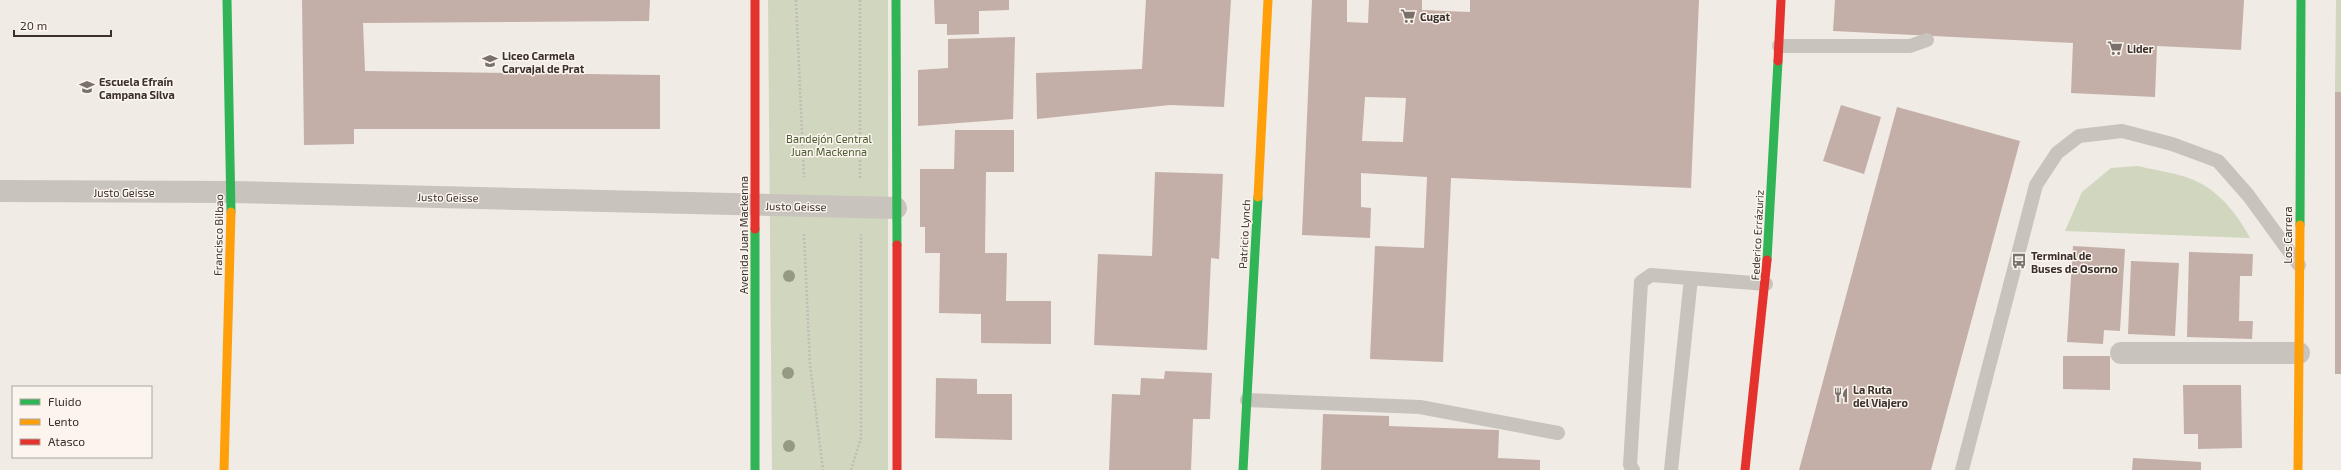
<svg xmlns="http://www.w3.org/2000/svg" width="2341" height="470" font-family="'Exo 2',sans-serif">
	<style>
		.green { fill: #d1d6bf }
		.building { fill: #c3afa7; fill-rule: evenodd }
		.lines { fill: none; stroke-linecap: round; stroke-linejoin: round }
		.path { stroke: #c2bbb6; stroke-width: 2.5; stroke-dasharray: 2 2; stroke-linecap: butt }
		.lane { stroke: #c9c3be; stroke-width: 14 }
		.street { stroke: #c9c3be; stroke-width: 22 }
		.fast { stroke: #30b455; stroke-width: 9 }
		.slow { stroke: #ff9f0a; stroke-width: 9 }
		.jam { stroke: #e5322d; stroke-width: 9 }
		.tree { fill: #959b80 }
		.labels { text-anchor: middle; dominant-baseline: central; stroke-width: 3; stroke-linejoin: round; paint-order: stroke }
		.poi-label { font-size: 11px; font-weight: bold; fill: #3b302b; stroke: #fbf5ee; text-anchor: start }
		.park-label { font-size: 11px; fill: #4a5a2e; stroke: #fbf5ee }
		.street-label { font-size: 11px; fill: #3b302b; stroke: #fbf5ee }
	</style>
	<rect width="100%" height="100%" fill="#f0ebe5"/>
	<path class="green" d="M768 0H888V470H772Z
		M2336 0H2341V92H2335Z
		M2138 166C2157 171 2181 173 2198 182 2221 193 2239 217 2250 238L2065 231 2082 192 2111 168Z"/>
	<path class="building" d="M302 0H650L649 21 363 23 365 71 660 75V129H354V144L304 145Z
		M934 0H1009V10L979 11V34L947 35V24H935Z
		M1146 0H1231L1224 107 1170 105 1037 119 1036 73 1142 69Z
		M1312 0H1347V22L1368 23 1369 0H1422V10L1470 12V0H1699L1691 188 1451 178 1443 362 1370 359 1375 246 1424 248 1427 177 1361 173V207L1371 208 1370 238 1302 235ZM1365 97 1406 98 1403 142 1362 141Z
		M1835 0H2244L2241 50 2157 46 2155 97 2071 93 2073 43 1833 31Z
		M1015 37 1013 119 918 126V70L948 68V39Z
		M2335 92H2341V374H2335Z
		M1841 105 1881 117 1864 174 1823 161Z
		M1897 107 2020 141 1931 470H1799Z
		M955 130H1014V172H986L985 253H1007L1006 301H1051V344L981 343V314L939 313 940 253H925V227H920V169H954Z
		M1155 172 1223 174 1219 259 1211 258 1207 350 1094 345 1098 254 1152 256Z
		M2073 246 2125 249 2120 331 2104 330 2103 344 2067 342Z
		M2189 252 2253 254 2252 276H2240L2239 321H2253L2252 339 2187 337Z
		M2131 261 2179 263 2175 336 2128 334Z
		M2063 356H2110V390L2063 389Z
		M1165 371 1212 373 1210 419H1193L1191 470H1109L1112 394 1140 395 1141 378 1164 379Z
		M936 378 977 379V394H1012V440L935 438Z
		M2183 385H2241L2242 448 2198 449V434H2184Z
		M1323 414 1389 416V426L1499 430 1498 458 1540 460V470H1321Z
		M2133 458 2201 462V470H2132Z"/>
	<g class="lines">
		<path class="path" d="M796 0 804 177
			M860 0V179
			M804 234 810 365 823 470
			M851 470 861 438V234"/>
		<path class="lane" d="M1779 46H1910L1927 40
			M1247 400 1420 407 1558 433
			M1633 470 1630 465 1641 282 1651 275 1766 284
			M1671 470 1691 278
			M1962 470 2036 185 2057 153 2079 136 2122 131 2172 144 2218 161 2248 195 2299 265"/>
		<path class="street" d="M0 191 232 192 896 208
			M2121 353H2299"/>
		<path class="fast" d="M227 0 231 212
			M896 0 897 245
			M2300 225 2301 0
			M755 229V470
			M1767 260 1778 61
			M1243 470 1258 197"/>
		<path class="slow" d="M1258 197 1268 0
			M224 470 231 212
			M2298 470 2300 225"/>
		<path class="jam" d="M755 0V229
			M1778 61 1781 0
			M897 245V470
			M1745 470 1767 260"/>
	</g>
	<g class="tree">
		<circle cx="789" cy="276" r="6"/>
		<circle cx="788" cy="373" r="6"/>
		<circle cx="789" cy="446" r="6"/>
	</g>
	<defs>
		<g id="supermarket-bare" transform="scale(1.2)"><path d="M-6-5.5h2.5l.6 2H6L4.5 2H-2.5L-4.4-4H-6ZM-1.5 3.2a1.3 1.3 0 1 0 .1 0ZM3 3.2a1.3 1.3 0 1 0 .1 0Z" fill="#7a716c" stroke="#fbf5ee" stroke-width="2.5" paint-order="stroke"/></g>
		<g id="school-bare" transform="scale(1.2)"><path d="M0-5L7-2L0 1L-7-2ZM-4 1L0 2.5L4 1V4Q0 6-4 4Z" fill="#7a716c" stroke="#fbf5ee" stroke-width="2.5" paint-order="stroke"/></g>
		<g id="bus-bare" transform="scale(1.2)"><path d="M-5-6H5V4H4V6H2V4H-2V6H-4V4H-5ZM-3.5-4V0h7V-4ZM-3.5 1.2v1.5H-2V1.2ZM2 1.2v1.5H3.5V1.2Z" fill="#7a716c" stroke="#fbf5ee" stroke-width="2.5" paint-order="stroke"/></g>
		<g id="restaurant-bare" transform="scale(1.2)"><path d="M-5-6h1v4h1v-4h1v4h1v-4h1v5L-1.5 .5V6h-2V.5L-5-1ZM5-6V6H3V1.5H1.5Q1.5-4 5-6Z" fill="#7a716c" stroke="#fbf5ee" stroke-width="2.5" paint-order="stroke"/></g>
	</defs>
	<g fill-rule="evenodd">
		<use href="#supermarket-bare" x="1408" y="16"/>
		<use href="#supermarket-bare" x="2115" y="48"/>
		<use href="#school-bare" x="490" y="61"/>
		<use href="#school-bare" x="87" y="87"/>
		<use href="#bus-bare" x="2019" y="261"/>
		<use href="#restaurant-bare" x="1841" y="395"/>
	</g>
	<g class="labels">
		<g class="poi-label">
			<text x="1420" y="16">Cugat</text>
			<text x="2127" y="48">Lider</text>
			<text x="502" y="55">Liceo Carmela<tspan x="502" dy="13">Carvajal de Prat</tspan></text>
			<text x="99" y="81">Escuela Efraín<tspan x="99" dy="13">Campana Silva</tspan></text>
			<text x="2031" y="255">Terminal de<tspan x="2031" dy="13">Buses de Osorno</tspan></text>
			<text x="1853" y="389">La Ruta<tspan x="1853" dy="13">del Viajero</tspan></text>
		</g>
		<g class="park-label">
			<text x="829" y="138">Bandejón Central<tspan x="829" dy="13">Juan Mackenna</tspan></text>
		</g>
		<g class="street-label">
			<text x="124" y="192">Justo Geisse</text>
			<text transform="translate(448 197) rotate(1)">Justo Geisse</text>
			<text transform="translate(796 206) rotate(1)">Justo Geisse</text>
			<text transform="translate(1244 234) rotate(-87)">Patricio Lynch</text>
			<text transform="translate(218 235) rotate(-89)">Francisco Bilbao</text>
			<text transform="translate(743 235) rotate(-90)">Avenida Juan Mackenna</text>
			<text transform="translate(1757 235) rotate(-87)">Federico Errázuriz</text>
			<text transform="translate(2287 235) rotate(-90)">Los Carrera</text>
		</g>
	</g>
	<rect x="12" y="386" width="140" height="72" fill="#fbf5ee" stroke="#aea6a0"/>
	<rect x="20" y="399" width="20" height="6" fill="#30b455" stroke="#aea6a0"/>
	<text x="48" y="406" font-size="12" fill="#3b302b">Fluido</text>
	<rect x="20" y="419" width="20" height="6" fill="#ff9f0a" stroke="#aea6a0"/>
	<text x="48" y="426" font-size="12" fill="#3b302b">Lento</text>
	<rect x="20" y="439" width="20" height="6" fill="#e5322d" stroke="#aea6a0"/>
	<text x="48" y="446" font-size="12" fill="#3b302b">Atasco</text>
	<path d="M14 30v6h97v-6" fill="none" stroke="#3b302b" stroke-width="2"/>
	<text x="20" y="30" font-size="12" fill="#3b302b" stroke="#fbf5ee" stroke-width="3" paint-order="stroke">20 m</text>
</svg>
